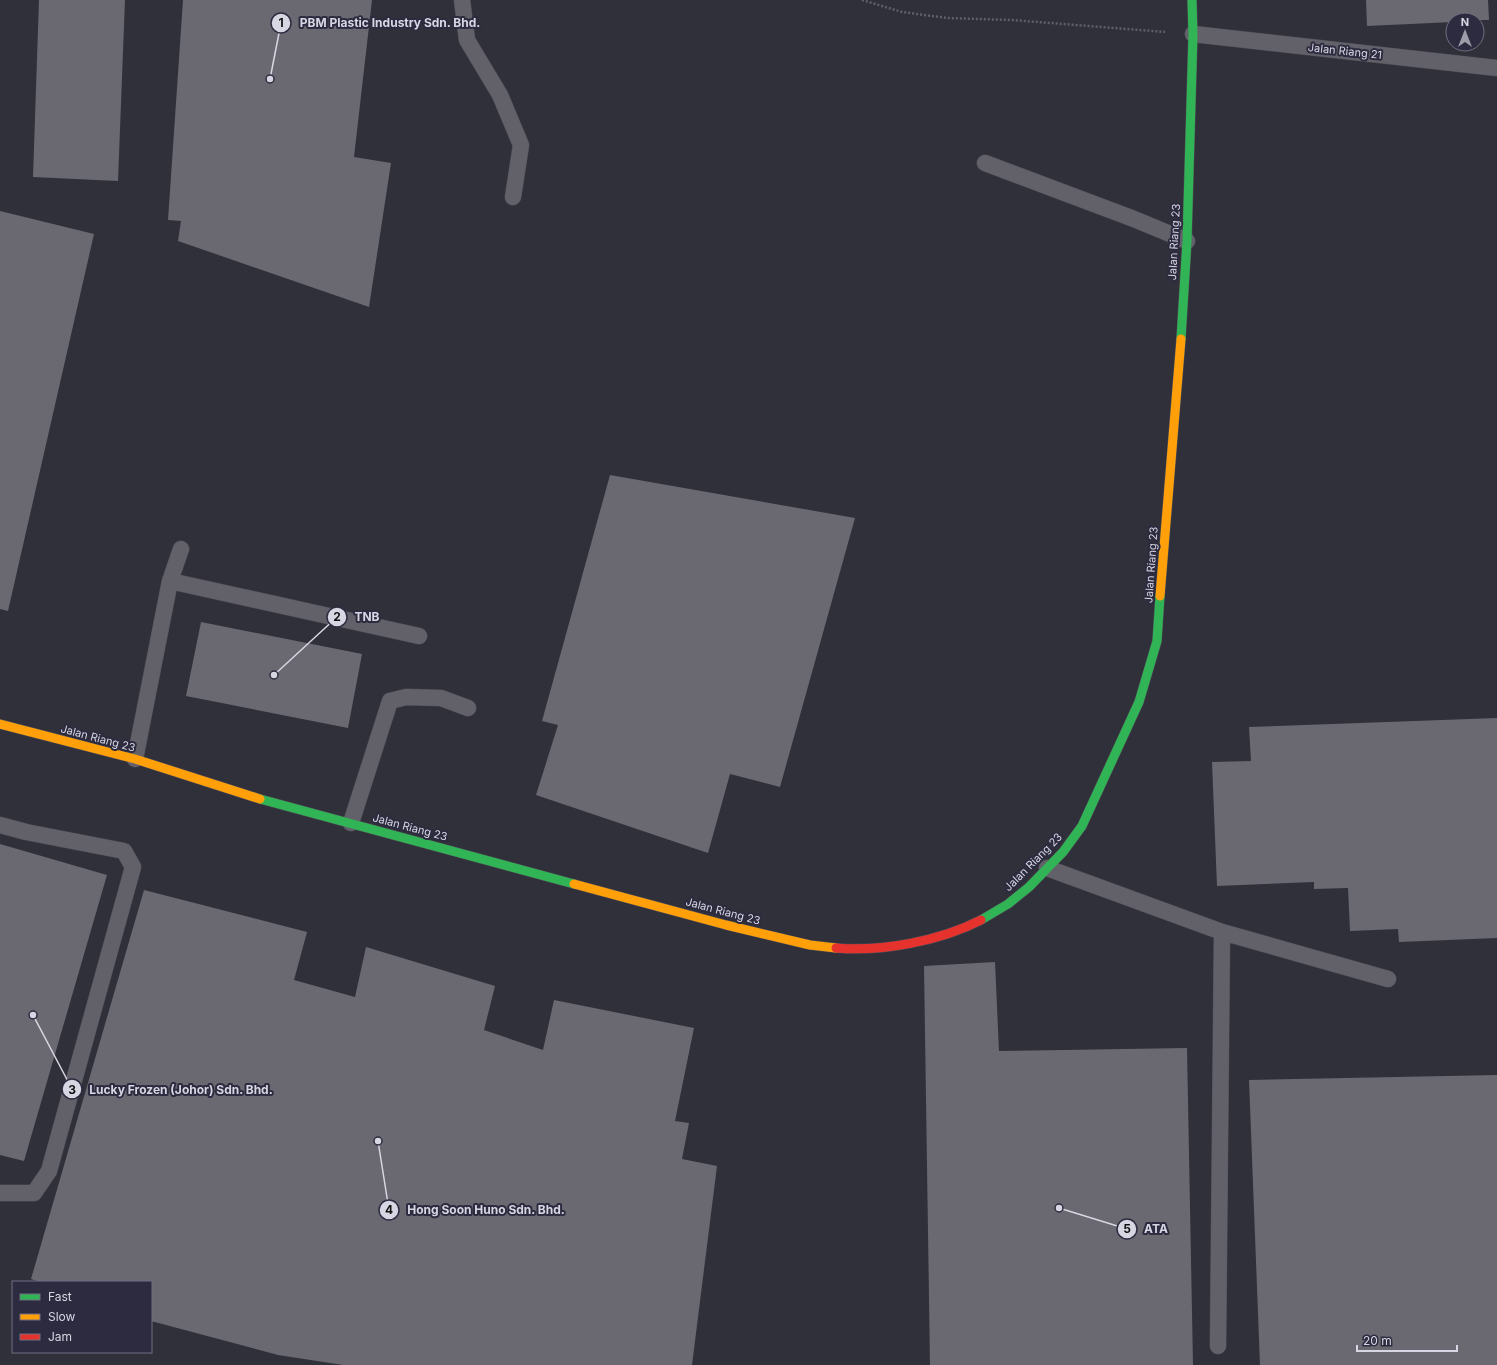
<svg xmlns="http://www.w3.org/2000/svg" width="1497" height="1365" font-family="Inter,sans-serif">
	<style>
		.building { fill: #6a6972 }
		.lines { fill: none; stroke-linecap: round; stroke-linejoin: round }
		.lane-casing { stroke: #4f4e57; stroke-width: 17 }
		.fast-casing { stroke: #4f4e57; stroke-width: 10 }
		.slow-casing { stroke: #4f4e57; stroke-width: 10 }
		.jam-casing { stroke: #4f4e57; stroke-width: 10 }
		.path { stroke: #606068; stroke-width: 2.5; stroke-dasharray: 2 2; stroke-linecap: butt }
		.lane { stroke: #62616a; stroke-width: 16 }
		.fast { stroke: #30b455; stroke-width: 9 }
		.slow { stroke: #ff9f0a; stroke-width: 9 }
		.jam { stroke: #e5322d; stroke-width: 9 }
		.labels { text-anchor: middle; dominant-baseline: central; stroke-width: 4; stroke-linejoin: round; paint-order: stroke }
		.street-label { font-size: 11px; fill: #d7d6e3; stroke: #2d2b3f }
		.leader { fill: none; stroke: #d7d6e3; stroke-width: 1.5 }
		.callout-dot { fill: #d7d6e3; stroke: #2d2b3f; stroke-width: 1.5 }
		.mark-label { font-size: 12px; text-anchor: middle; font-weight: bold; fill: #111 }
		.callout-label { font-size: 12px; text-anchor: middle; font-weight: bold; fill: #d7d6e3; stroke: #2d2b3f; stroke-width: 4; stroke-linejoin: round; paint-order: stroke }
	</style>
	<rect width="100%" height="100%" fill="#30303a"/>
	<path class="building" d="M39 0H125L118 181 33 177Z
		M183 0H372L354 157 391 163 369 307 178 241 181 221 168 220Z
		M1366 0H1488L1489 20H1453V22L1367 26Z
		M0 211 94 234 8 611 0 609Z
		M610 475 855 518 780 787 730 774 708 853 536 795 558 725 542 721Z
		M201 622 362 654 348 728 186 696Z
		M1497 718V938L1399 942 1398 929 1350 931 1348 888 1314 889V882L1217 886 1212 762 1251 761 1249 727Z
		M0 844 107 875 24 1161 0 1155Z
		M144 890 307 932 294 980 355 997 366 947 495 986 484 1030 543 1050 554 1000 694 1028 675 1121 689 1123 682 1159 717 1166 692 1365H343L278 1355 151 1321V1282H40L31 1279Z
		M995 962 999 1051 1187 1048 1193 1365H930L924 966Z
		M1497 1075V1365H1260L1249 1080Z"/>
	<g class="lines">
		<g class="lane-casing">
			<path id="lane" d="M462 0 467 40 500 95 521 145 513 197
				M1193 34 1497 68
				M985 163 1134 219 1187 241
				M170 581 419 636
				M135 759 170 581 181 549
				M351 823 390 701 406 697 441 698 468 708
				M0 825 26 832 124 851 133 867 49 1171 34 1193H0
				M1047 868 1222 932 1388 979
				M1218 1346 1222 932"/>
		</g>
		<g class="fast-casing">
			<path id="fast" d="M1181 339 1187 241 1193 34 1192 0
				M260 799 574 884
				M981 920 1008 904 1029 887 1063 852 1082 826 1139 702 1157 641 1160 596"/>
		</g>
		<g class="slow-casing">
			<path id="slow" d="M1160 596 1181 339
				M0 724 135 759 260 799
				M574 884 726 925 810 945 836 948"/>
		</g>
		<g class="jam-casing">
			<path id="jam" d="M836 948C882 952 940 941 981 920"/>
		</g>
		<path class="path" d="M862 0 902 12 947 18 1012 20 1165 32"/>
		<use href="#lane" class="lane"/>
		<use href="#fast" class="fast"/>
		<use href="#slow" class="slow"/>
		<use href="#jam" class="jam"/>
	</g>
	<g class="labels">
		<g class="street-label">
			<text transform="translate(1345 51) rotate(6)">Jalan Riang 21</text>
			<text transform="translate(1174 242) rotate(-87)">Jalan Riang 23</text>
			<text transform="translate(1151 565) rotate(-86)">Jalan Riang 23</text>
			<text transform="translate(98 738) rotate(15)">Jalan Riang 23</text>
			<text transform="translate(410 827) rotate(15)">Jalan Riang 23</text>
			<text transform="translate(1033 862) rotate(-45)">Jalan Riang 23</text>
			<text transform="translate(723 911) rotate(15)">Jalan Riang 23</text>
		</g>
	</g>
	<path class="leader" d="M270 79L281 23M274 675L337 617M33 1015L72 1089M378 1141L389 1210M1059 1208L1127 1229"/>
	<g class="callout-dot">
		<circle cx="270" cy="79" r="4"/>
		<circle cx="274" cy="675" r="4"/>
		<circle cx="33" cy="1015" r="4"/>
		<circle cx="378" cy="1141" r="4"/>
		<circle cx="1059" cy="1208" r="4"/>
		<circle cx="281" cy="23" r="10"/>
		<circle cx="337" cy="617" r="10"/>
		<circle cx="72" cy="1089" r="10"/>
		<circle cx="389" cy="1210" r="10"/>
		<circle cx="1127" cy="1229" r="10"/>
	</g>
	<g class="mark-label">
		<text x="281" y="27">1</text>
		<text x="337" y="621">2</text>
		<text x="72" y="1094">3</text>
		<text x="389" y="1214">4</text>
		<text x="1127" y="1233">5</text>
	</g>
	<g class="callout-label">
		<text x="390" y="27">PBM Plastic Industry Sdn. Bhd.</text>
		<text x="367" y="621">TNB</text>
		<text x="181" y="1094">Lucky Frozen (Johor) Sdn. Bhd.</text>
		<text x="486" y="1214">Hong Soon Huno Sdn. Bhd.</text>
		<text x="1156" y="1233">ATA</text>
	</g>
	<rect x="12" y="1281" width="140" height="72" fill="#2d2b3f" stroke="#716f81"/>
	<rect x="20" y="1294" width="20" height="6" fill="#30b455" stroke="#716f81"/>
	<text x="48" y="1301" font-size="12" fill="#d7d6e3">Fast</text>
	<rect x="20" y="1314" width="20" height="6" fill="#ff9f0a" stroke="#716f81"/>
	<text x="48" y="1321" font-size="12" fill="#d7d6e3">Slow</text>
	<rect x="20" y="1334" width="20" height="6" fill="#e5322d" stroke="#716f81"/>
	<text x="48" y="1341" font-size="12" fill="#d7d6e3">Jam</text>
	<g transform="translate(1465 32)"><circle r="19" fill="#2d2b3f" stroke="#716f81"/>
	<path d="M0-3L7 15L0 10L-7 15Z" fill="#9d9ca8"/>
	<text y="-6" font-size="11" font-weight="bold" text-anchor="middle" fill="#d7d6e3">N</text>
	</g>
	<path d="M1357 1345v6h100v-6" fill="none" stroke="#d7d6e3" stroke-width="2"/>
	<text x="1363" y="1345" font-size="12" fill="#d7d6e3" stroke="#2d2b3f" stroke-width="3" paint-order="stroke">20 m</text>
</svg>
